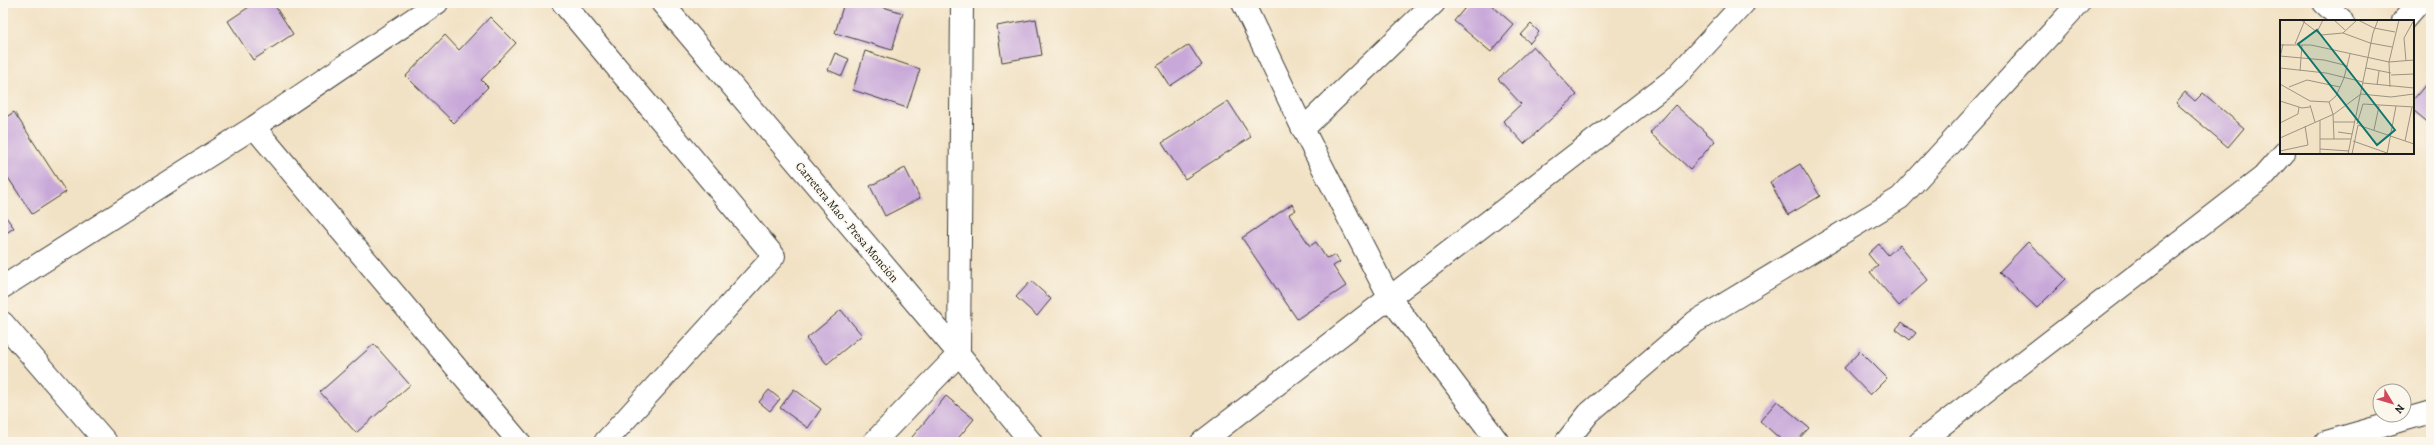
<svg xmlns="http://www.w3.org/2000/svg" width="2434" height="445" font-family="Alegreya,serif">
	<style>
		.building { fill: #c8a7d9 }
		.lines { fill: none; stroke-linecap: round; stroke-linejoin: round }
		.minor-casing { stroke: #3c3a35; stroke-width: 24 }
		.minor { stroke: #fff; stroke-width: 22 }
		.labels { text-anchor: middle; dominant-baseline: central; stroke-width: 3.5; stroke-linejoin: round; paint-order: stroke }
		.street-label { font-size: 12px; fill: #1c1c1c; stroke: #fbf7ec }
		.inset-road { fill: none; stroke: #9c9381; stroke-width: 1 }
		.view { fill: #0f766e; fill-opacity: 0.15; stroke: #0f766e; stroke-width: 2 }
		.inset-edge { fill: none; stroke: #1c1c1c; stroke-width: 2 }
	</style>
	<rect width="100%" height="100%" fill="#fbf7ec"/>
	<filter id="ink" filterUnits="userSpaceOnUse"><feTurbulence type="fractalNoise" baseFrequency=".025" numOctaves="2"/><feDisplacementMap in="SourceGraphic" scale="8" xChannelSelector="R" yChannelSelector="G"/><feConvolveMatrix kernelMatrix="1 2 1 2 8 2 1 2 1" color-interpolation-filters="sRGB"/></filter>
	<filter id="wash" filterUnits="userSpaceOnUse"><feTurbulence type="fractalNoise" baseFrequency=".012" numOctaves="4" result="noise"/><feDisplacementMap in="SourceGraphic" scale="16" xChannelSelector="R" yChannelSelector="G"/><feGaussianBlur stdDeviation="0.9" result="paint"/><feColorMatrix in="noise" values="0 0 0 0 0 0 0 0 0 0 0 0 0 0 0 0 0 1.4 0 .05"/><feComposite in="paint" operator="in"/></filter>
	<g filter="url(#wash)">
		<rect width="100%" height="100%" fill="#f2e2c5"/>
		<g id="blocks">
			<path class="building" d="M255 3H273L293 34 253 60 228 21Z
				M844 3H870L903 13 892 50 835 33Z
				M1469 3H1489L1514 25 1491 52 1454 21Z
				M490 17 516 43 481 80 488 87 454 123 406 76 445 35 459 50Z
				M1036 19 1042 55 1002 62 997 26Z
				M1531 24 1539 32 1530 43 1521 35Z
				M1189 45 1202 65 1170 86 1157 66Z
				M1533 46 1577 95 1524 144 1503 121 1521 104 1498 79Z
				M865 51 920 69 907 108 853 90Z
				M835 53 849 59 842 76 828 70Z
				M2431 78V125L2413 110V100Z
				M2185 92 2195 101 2203 93 2244 128 2228 147 2176 103Z
				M1228 101 1251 137 1185 179 1162 143Z
				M1675 105 1715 141 1690 169 1650 133Z
				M14 112 66 192 32 214 3 170V119Z
				M1800 164 1820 196 1788 215 1770 182Z
				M905 168 920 198 885 216 870 186Z
				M1292 204 1296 210 1289 214 1310 246 1316 242 1326 258 1335 255 1340 262 1333 266 1346 286 1297 319 1242 238Z
				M3 213 14 228 3 235Z
				M2028 242 2066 279 2037 308 1999 272Z
				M1879 244 1888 255 1899 245 1928 280 1899 306 1870 272 1878 266 1868 254Z
				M1031 281 1051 299 1037 316 1016 297Z
				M841 310 862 335 827 364 806 339Z
				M1902 322 1916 333 1910 340 1896 329Z
				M374 344 410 385 356 433 320 392Z
				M1860 351 1887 378 1870 395 1844 368Z
				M794 389 821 409 808 428 780 408Z
				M769 390 780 399 770 411 759 402Z
				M946 396 974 419 955 442H908Z
				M1777 401 1809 428 1796 442H1784L1760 421Z"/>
		</g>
	</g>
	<g filter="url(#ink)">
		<use href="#blocks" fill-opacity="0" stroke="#3c3a35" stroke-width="1"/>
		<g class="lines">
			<g class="minor-casing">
				<path id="minor" d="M563 3 774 256 605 442
					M662 3 959 354 1031 442
					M1243 3 1303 129 1389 297 1498 442
					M2324 3 2343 21
					M2403 21 2419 3
					M254 127 519 442
					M1303 129 1434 3
					M3 287 254 127 437 3
					M3 323 106 442
					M874 442 959 354 962 3
					M1202 442 1675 78 1744 3
					M1566 442 1589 413 1695 322 1900 198 2079 3
					M1920 442 2263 177 2284 153
					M2326 442 2431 412"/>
			</g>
			<use href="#minor" class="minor"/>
		</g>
	</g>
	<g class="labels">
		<g class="street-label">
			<text transform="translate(847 222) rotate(50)">Carretera Mao - Presa Monción</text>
		</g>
	</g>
	<g transform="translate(2280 20)">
		<rect width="134" height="134" fill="#f2e2c5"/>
		<path class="inset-road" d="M21 0 41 15 63 13 90 23 112 27M54 0 65 10M78 0 94 8 115 12M37 12 43 0M63 13 77 0M15 24 25 0M0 25H31L109 42 134 40M0 36 44 40 68 46M0 38 3 24M126 41 124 18 134 0M0 48 46 53 83 62M86 48 111 53M20 51 22 25M111 55 134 54M83 63 134 68M0 64 30 81 49 82 56 76 64 58 70 34M97 65 99 51M9 67 27 60 60 67M110 67 109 42 119 0M0 81 22 88 30 87M49 82 53 94 54 119M30 85 35 102M40 100V134M53 102H75M0 103 18 94 19 87M77 104 83 84 134 87M94 110 99 86M58 112 72 114M0 118 54 94 81 74 111 77 134 74M40 119H71M73 121 107 133M125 121 132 87M40 129 69 131M0 131 28 125 25 106M68 134 93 13 98 0M72 134 78 105 134 124M107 134 116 86"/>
		<path class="view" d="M37 10 115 110 97 125 18 24Z"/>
		<rect width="134" height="134" class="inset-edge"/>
	</g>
	<rect width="2434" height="445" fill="none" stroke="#fbf7ec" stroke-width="16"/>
	<g transform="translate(2392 403) rotate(128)"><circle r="19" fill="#fbf7ec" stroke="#a29f99"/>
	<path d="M0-3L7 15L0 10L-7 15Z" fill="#d1495b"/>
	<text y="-6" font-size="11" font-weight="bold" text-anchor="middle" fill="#1c1c1c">N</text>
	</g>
</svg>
